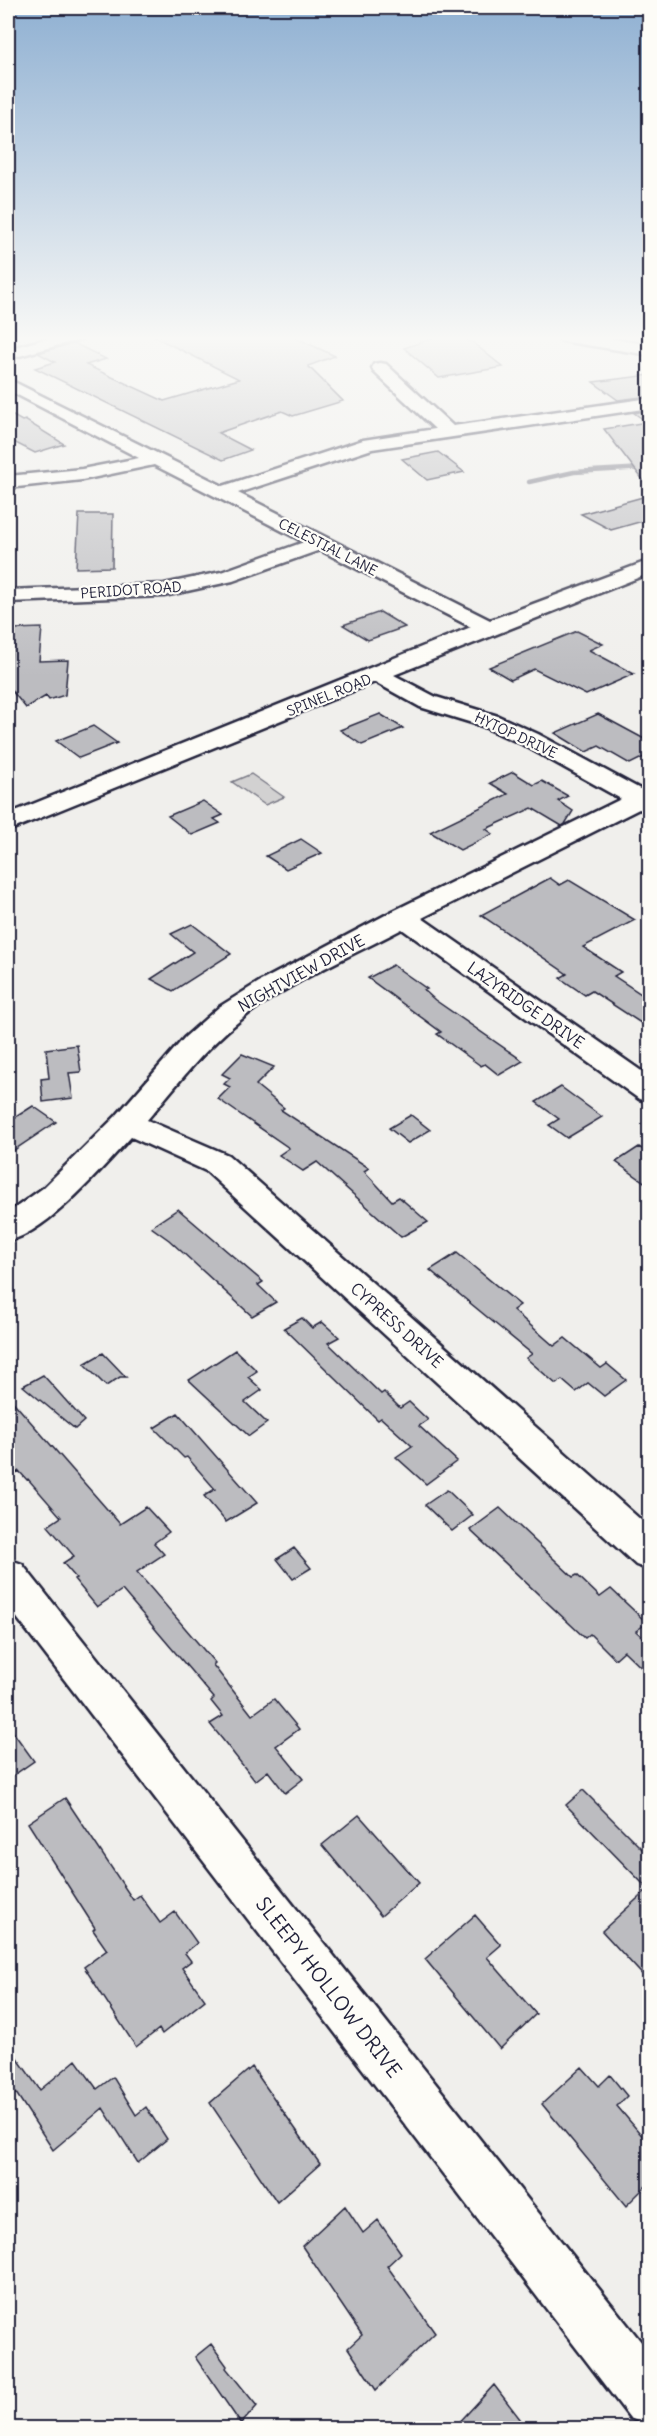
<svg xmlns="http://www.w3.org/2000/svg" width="657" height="2436" font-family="Delius,sans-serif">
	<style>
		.green { fill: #d2d1d1; stroke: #7a7a86; stroke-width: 1.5 }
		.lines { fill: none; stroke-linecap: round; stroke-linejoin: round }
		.stream { stroke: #737381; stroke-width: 4.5 }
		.building { fill: #bcbcc0; stroke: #22223b; stroke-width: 1.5 }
		.minor-casing { stroke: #22223b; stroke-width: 5 }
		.minor { fill: #fdfcf7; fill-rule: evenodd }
		.labels { text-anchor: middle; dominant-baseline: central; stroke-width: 4.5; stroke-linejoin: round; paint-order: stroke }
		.far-street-label { font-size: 14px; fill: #22223b; stroke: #fdfcf7 }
		.street-label { font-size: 16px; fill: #22223b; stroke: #fdfcf7 }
		.near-street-label { font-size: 20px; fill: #22223b; stroke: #fdfcf7 }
	</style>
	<rect width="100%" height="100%" fill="#f0efec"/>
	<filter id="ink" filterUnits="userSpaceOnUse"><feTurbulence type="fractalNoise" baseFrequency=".0167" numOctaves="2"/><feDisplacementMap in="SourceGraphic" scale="12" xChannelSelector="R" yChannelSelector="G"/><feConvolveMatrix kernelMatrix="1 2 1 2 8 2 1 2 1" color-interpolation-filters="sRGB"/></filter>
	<g filter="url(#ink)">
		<path class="green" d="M251 774 284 797 265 805 232 782Z"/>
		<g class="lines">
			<path class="stream" d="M529 482 574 472 645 468"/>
		</g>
		<path class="building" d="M153 336H292L335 356 308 366 343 401 293 416 282 411 218 433 251 450 223 460 35 368 55 362 38 353 74 343 106 359 86 365 164 401 239 379Z
			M457 336 472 342 503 367 439 378 404 348 436 337Z
			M650 375V396L618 400 593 382Z
			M650 410V489L604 429 647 422 634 413Z
			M8 413 22 421 25 420 64 444 35 453 8 439Z
			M438 452 464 472 427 480 402 459Z
			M650 495V519L611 530 581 514Z
			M79 514H113L112 567 76 568Z
			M380 612 405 627 368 640 343 625Z
			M42 628 39 661 68 660 65 695 49 700 46 696 26 708 8 686 13 629Z
			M577 631 603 644 589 650 634 674 586 695 534 669 511 680 489 667Z
			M380 714 403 728 362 745 340 730Z
			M598 714 650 742V754L630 764 599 746 586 752 555 733Z
			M93 726 117 743 79 758 56 741Z
			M513 772 534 785 542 781 568 796 558 801 573 811 565 824 562 826 532 808 486 829 493 834 460 850 430 832 508 794 490 783Z
			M203 801 223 815 214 819 220 823 192 835 168 816Z
			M301 839 322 853 286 869 266 856Z
			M550 878 560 885 569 880 635 920 583 947 621 972 614 976 650 1000V1029L592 991 585 995 560 978 567 974 481 915Z
			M192 924 231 954 173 991 151 979 193 952 171 934Z
			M393 965 427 989 424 990 435 1000 523 1061 499 1075 485 1064 481 1066 437 1034 441 1032 368 978Z
			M77 1045 81 1072 69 1073 73 1098 43 1102 41 1079 49 1078 46 1049Z
			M242 1054 274 1067 256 1085 284 1108 281 1110 369 1168 364 1171 392 1201 399 1197 428 1222 401 1237 317 1162 303 1171 279 1155 289 1148 218 1099 230 1087 224 1084 230 1078 222 1074Z
			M561 1087 602 1117 567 1138 549 1125 559 1119 536 1102Z
			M33 1106 56 1122 8 1154V1122Z
			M411 1115 430 1130 408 1143 389 1128Z
			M639 1147 650 1154V1186L616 1162Z
			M178 1209 263 1282 258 1285 276 1302 252 1316 169 1240 151 1227Z
			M457 1253 520 1305 513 1310 554 1346 565 1338 601 1368 607 1364 626 1380 604 1396 588 1383 576 1392 562 1380 556 1384 526 1358 532 1354 430 1270Z
			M302 1318 312 1328 322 1322 339 1337 328 1343 381 1394 384 1392 400 1408 409 1402 428 1420 419 1426 457 1461 426 1484 396 1457 412 1446 381 1418 378 1420 284 1328Z
			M235 1350 257 1371 248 1377 262 1390 245 1402 267 1423 249 1436 189 1380Z
			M103 1353 124 1375 126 1377H120L106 1386 84 1364Z
			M43 1375 84 1421 75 1429 23 1386Z
			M8 1396 120 1524 146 1507 169 1532 154 1543 164 1554 137 1572 215 1663 213 1665 252 1715 274 1699 299 1729 276 1746 303 1779 285 1793 268 1771 255 1781 223 1740 210 1724 223 1716 211 1701 214 1698 122 1590 97 1607 74 1579 76 1578 63 1563 74 1556 48 1526 61 1517 28 1479 27 1480 19 1471 8 1478Z
			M178 1413 257 1503 226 1522 204 1496 215 1489 187 1457 184 1458 154 1428Z
			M447 1490 473 1515 452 1531 425 1505Z
			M500 1508 573 1577 577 1575 600 1597 611 1589 647 1623 636 1631 650 1644V1676L624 1651 615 1659 590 1634 585 1638 470 1530Z
			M294 1548 311 1568 293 1579 277 1559Z
			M8 1725 34 1761 8 1779Z
			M583 1790 650 1857V1983L602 1931 648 1889 566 1805Z
			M65 1798 133 1900 140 1895 160 1923 175 1912 197 1943 185 1953 191 1961 182 1968 205 2000 162 2034 159 2029 136 2047 84 1967 107 1950 93 1930 95 1928 28 1823Z
			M359 1815 419 1883 381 1916 322 1845Z
			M475 1915 501 1945 487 1957 536 2014 500 2049 425 1959Z
			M8 2045 40 2090 76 2060 97 2089 113 2077 136 2115 146 2107 167 2139 138 2163 103 2108 53 2150 16 2093 8 2100Z
			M252 2067 320 2164 277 2202 210 2103Z
			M582 2067 599 2086 610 2075 627 2096 617 2106 650 2145V2182L626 2206 542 2104Z
			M345 2206 363 2233 378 2220 401 2253 387 2266 435 2333 376 2390 348 2348 362 2335 302 2246Z
			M211 2344 227 2366 226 2368 257 2406 241 2424 195 2357Z
			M494 2385 527 2428H454Z"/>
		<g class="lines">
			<g class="minor-casing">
				<path id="minor" d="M56 336H83L81 339 8 359V349Z
					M554 336H594L650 345V355L562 341Z
					M380 363 386 364 453 426 650 398V408L372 449 238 493 490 620 650 560V573L394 675 436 697 498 716 538 734 640 789 650 787V812L639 809 422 918 650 1077V1102L639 1099 402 929C351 956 281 986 238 1022 203 1050 176 1086 147 1120L228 1155 650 1528V1570L636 1565 206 1171 131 1137C102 1168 48 1232 8 1241V1213L43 1188 116 1116 185 1037 219 1007 259 982 393 911 621 799 522 744 482 726 420 707 375 682 8 831V814L471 627 320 550 233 581 164 596 8 602V590L164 584 221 572 304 542 154 465 82 480 8 488V476L82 469 139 458 8 390V379L223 486 363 440 435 429 374 372 372 368 374 364Z
					M8 1559 22 1564 650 2353V2426L630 2418 8 1606Z"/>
			</g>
			<use href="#minor" class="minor"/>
		</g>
	</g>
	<linearGradient id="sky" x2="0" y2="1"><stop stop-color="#8fb0d2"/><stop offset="0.5" stop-color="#f8f8f6"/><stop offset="1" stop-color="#f8f8f6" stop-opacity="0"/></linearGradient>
	<rect width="657" height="677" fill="url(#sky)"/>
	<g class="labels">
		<g class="far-street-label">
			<text transform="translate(328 547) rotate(27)">CELESTIAL LANE</text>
			<text transform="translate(131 590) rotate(-4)">PERIDOT ROAD</text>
			<text transform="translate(329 695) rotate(-22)">SPINEL ROAD</text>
			<text transform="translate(516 735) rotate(25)">HYTOP DRIVE</text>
		</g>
		<g class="street-label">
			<text transform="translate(301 973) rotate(-29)">NIGHTVIEW DRIVE</text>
			<text transform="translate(526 1005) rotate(35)">LAZYRIDGE DRIVE</text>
			<text transform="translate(397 1325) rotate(42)">CYPRESS DRIVE</text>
		</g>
		<g class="near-street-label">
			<text transform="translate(329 1987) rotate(52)">SLEEPY HOLLOW DRIVE</text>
		</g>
	</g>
	<rect width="657" height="2436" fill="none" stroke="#fdfcf7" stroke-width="30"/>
	<rect x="15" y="15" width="627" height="2406" fill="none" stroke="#22223b" stroke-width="2" filter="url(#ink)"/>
</svg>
